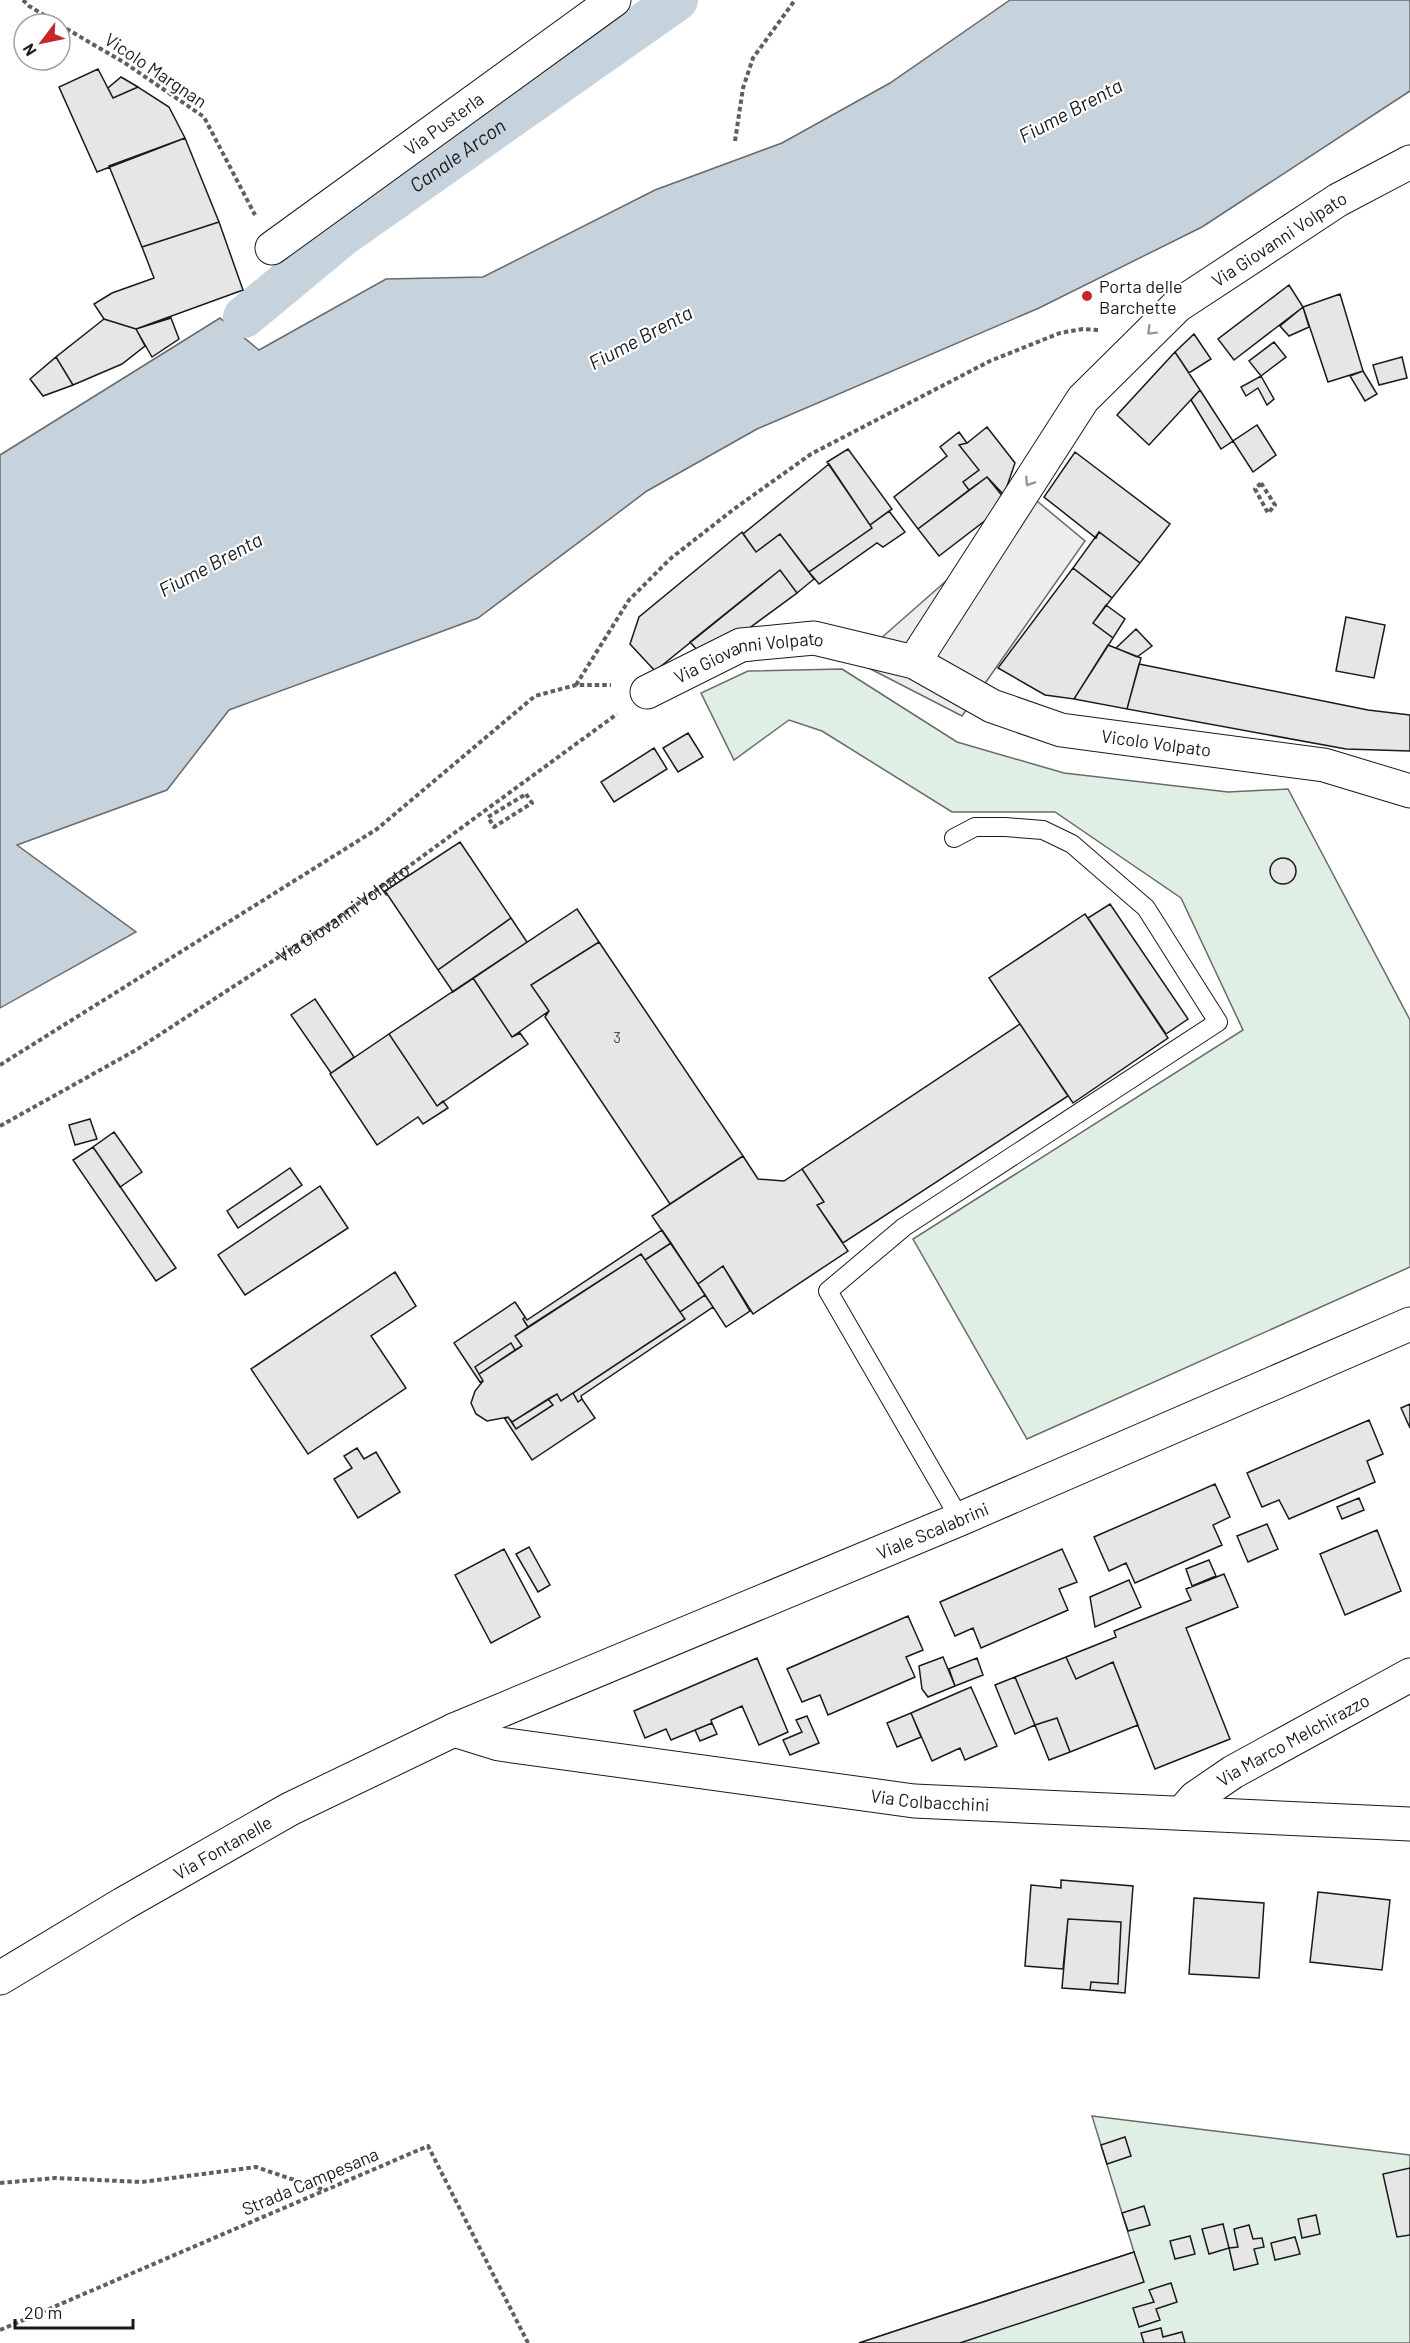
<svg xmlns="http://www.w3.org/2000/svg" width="1410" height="2343" font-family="Barlow,sans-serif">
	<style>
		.green { fill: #e0efe3; stroke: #6a6a6a; stroke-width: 1.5 }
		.parking { fill: #ededed; stroke: #6a6a6a; stroke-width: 1.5 }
		.water { fill: #c6d2dc; stroke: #6a6a6a; stroke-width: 1.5 }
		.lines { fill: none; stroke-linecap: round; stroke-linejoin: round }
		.canal { stroke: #c6d2dc; stroke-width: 42 }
		.building { fill: #e6e6e6; stroke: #1a1a1a; stroke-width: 1.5 }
		.lane-casing { stroke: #1a1a1a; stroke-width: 20 }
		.street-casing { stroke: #1a1a1a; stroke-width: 35 }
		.secondary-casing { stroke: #1a1a1a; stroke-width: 35 }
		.path { stroke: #5f5f5f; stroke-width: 4; stroke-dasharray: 4.5 3; stroke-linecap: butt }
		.lane { stroke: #fff; stroke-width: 18 }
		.street { stroke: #fff; stroke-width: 33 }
		.secondary { stroke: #fff; stroke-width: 33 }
		.oneway { stroke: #989898 }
		.poi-dot { fill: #c62828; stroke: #fff; stroke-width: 2 }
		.labels { text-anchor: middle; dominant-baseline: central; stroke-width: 4.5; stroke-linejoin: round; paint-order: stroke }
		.number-label { font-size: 15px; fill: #4d4d4d }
		.street-label { font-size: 18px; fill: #1a1a1a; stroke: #fff }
		.poi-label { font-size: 18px; fill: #1a1a1a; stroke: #fff; text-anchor: start }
		.water-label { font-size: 20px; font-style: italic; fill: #1a1a1a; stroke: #fff }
	</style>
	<rect width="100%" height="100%" fill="#fff"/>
	<path class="green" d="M842 669 957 742 1064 773 1228 792 1288 789 1410 1020V1267L1027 1439 913 1239 1243 1030 1181 898 1055 812H952L822 731 789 720 734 760 701 693 748 671Z
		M1092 2116 1410 2155V2343H859L1134 2252Z"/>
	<path class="parking" d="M1037 501 1085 541 962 716 855 661Z"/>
	<path class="water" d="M1010 0H1410V91L1202 227 1039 308 757 429 647 491 478 618 229 710 167 790 17 845 136 932 0 1008V455L220 318 259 350 386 279 483 277 655 190 782 143 890 83Z"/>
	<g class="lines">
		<path class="canal" id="s1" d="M244 317 343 235 677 0"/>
	</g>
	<path class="building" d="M98 69 113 98 138 87 169 107 185 138 97 172 59 87Z
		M121 77 138 87 113 98 108 88Z
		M185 138 219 222 142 247 109 166Z
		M219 222 243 290 136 329 104 319 94 304 112 293 154 278 142 247Z
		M1289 285 1303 307 1234 360 1218 339Z
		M1340 294 1363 371 1328 382 1303 307Z
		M1303 307 1309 327 1289 336 1280 326Z
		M171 318 179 339 152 357 136 329Z
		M104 319 136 329 145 346 122 364 73 385 56 357Z
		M1194 334 1211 359 1189 373 1175 352Z
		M1274 342 1286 357 1261 376 1249 361Z
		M1175 352 1200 390 1149 445 1117 415Z
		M56 357 73 385 43 396 30 379Z
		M1402 357 1407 378 1379 385 1373 365Z
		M1363 371 1377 394 1365 401 1350 376Z
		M1261 376 1274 399 1267 405 1258 388 1246 396 1241 387Z
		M1200 390 1233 441 1221 449 1191 400Z
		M1257 425 1276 455 1253 472 1233 441Z
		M987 427 1015 463 1004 495 987 477 969 490 963 482 979 470 959 445 967 443Z
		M959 432 967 443 959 445 979 470 963 482 969 490 918 529 894 497 947 456 940 447Z
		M848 449 892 509 870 525 827 462Z
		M1075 452 1170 524 1140 563 1099 532 1096 538 1044 497Z
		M829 464 872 528 809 572 780 534 756 552 743 534Z
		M987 477 1008 503 939 556 918 529Z
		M889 511 905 532 883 547 877 543 819 584 809 572 872 528 870 525Z
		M742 532 756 552 780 534 814 579 797 593 780 570 655 671 630 644 639 617Z
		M1099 532 1140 563 1112 598 1073 568Z
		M1073 568 1112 598 1093 623 1113 638 1074 699 1045 695 998 668Z
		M780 570 797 593 706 660 690 642Z
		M1106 605 1125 619 1113 638 1093 623Z
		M1346 617 1385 625 1374 678 1336 671Z
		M1136 629 1152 646 1137 657 1116 648Z
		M1108 645 1141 658 1127 709 1074 699Z
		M1139 664 1368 710 1410 715V751L1346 749 1127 709Z
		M688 733 703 757 678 772 663 748Z
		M654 748 667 769 614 802 601 782Z
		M460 842 511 918 438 970 385 891Z
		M1270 871a13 13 0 1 1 26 0a13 13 0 1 1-26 0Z
		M1110 904 1188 1019 1166 1034 1088 918Z
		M577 909 599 942 531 985 549 1011 512 1037 473 978Z
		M1085 914 1168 1038 1073 1103 989 978Z
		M511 918 527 942 453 992 438 970Z
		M599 942 743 1156 670 1204 545 1017 549 1011 531 985Z
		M473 978 512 1037 520 1033 528 1044 437 1106 389 1034Z
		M315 999 354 1057 331 1073 291 1015Z
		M1020 1024 1068 1096 843 1243 817 1205 824 1202 802 1169Z
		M389 1034 437 1106 443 1101 448 1108 423 1124 418 1117 377 1145 330 1074Z
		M90 1119 97 1139 75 1145 69 1125Z
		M114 1132 142 1172 120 1187 93 1147Z
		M93 1147 176 1268 156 1281 73 1160Z
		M743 1156 758 1179 784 1181 802 1169 824 1202 817 1205 848 1251 753 1314 723 1266 698 1284 652 1216Z
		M290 1168 302 1185 238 1228 227 1211Z
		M320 1186 348 1228 245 1295 218 1255Z
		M662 1230 671 1243 645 1260 641 1254 528 1327 523 1319 525 1317 527 1320Z
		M671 1243 705 1295 680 1312 645 1260Z
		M641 1254 685 1319 561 1401 557 1394 512 1422 508 1417 487 1421 476 1414 471 1403 475 1391 483 1381 479 1374 522 1346 515 1336Z
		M723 1266 750 1311 726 1327 698 1284Z
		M395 1272 416 1306 371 1336 406 1388 308 1454 251 1369Z
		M705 1295 713 1307 581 1396 582 1399 578 1402 573 1393 685 1319 680 1312Z
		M515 1302 525 1317 523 1319 528 1327 515 1336 522 1346 515 1350 511 1343 475 1367 483 1381 480 1382 454 1343Z
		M511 1343 515 1350 479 1374 475 1367Z
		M573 1393 578 1402 582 1399 595 1418 532 1460 505 1419 508 1417 516 1429 553 1405 548 1399 557 1394 561 1401Z
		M548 1399 553 1405 516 1429 512 1422Z
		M1410 1404V1428L1401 1408Z
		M1369 1420 1383 1454 1367 1461 1375 1482 1289 1519 1279 1500 1262 1507 1247 1473Z
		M357 1448 364 1459 376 1452 400 1492 358 1518 334 1479 352 1468 344 1456Z
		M1215 1484 1230 1517 1213 1525 1222 1545 1135 1583 1126 1563 1109 1571 1094 1537Z
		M1359 1498 1364 1510 1342 1519 1337 1507Z
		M1267 1524 1278 1549 1248 1562 1237 1536Z
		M1377 1530 1401 1591 1345 1615 1320 1554Z
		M529 1547 550 1585 538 1592 516 1554Z
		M504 1549 540 1617 491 1643 455 1575Z
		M1062 1549 1077 1582 1059 1589 1068 1610 981 1648 973 1628 955 1636 940 1602Z
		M1209 1560 1216 1576 1192 1586 1186 1569Z
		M1224 1574 1238 1607 1186 1628 1230 1739 1155 1769 1113 1662 1076 1679 1066 1657 1116 1637 1114 1631 1191 1600 1186 1589Z
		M1129 1580 1141 1607 1095 1627 1090 1597Z
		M908 1616 923 1650 906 1657 915 1677 828 1715 820 1695 802 1702 787 1669Z
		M943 1657 955 1686 928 1697 922 1689 919 1666Z
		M1066 1657 1076 1679 1113 1662 1138 1725 1070 1752 1057 1718 1035 1725 1015 1677Z
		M757 1658 788 1732 759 1745 742 1706 711 1720 712 1723 671 1740 666 1729 645 1738 634 1711Z
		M977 1658 983 1675 955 1686 949 1669Z
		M1015 1677 1035 1725 1015 1734 995 1685Z
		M971 1687 997 1746 965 1760 960 1748 932 1761 911 1713Z
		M911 1713 921 1737 897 1747 887 1723Z
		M807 1716 819 1743 790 1755 783 1740 802 1732 796 1720Z
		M1057 1718 1070 1752 1049 1760 1035 1725Z
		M712 1723 717 1734 700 1741 695 1730Z
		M1061 1880 1133 1886 1125 1993 1090 1990 1091 1982 1118 1984 1121 1922 1068 1919 1063 1969 1025 1966 1031 1885 1061 1888Z
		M1318 1892 1390 1900 1382 1970 1310 1962Z
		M1194 1898 1264 1903 1259 1978 1189 1974Z
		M1068 1919 1121 1922 1118 1984 1091 1982 1090 1990 1062 1988Z
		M1125 2137 1131 2156 1107 2164 1101 2145Z
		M1410 2168V2235L1397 2237 1383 2174Z
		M1144 2206 1150 2225 1128 2231 1122 2213Z
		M1316 2215 1320 2234 1302 2238 1298 2219Z
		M1223 2224 1229 2248 1209 2254 1202 2229Z
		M1249 2225 1253 2239 1262 2238 1264 2247 1254 2249 1258 2264 1234 2270 1229 2248 1238 2247 1234 2229Z
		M1190 2236 1195 2254 1175 2259 1170 2241Z
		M1295 2237 1300 2254 1275 2260 1271 2243Z
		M1134 2252 1144 2282 960 2343H859Z
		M1171 2283 1177 2302 1156 2309 1160 2320 1139 2327 1133 2308 1154 2302 1149 2290Z
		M1161 2328 1163 2337 1182 2332 1185 2343H1144L1141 2333Z"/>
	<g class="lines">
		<g class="lane-casing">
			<path id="lane" d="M954 838 975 827H1005L1043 830 1072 844 1146 908 1218 1022 904 1227 828 1291 960 1519"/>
		</g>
		<g class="street-casing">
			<g id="street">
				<path id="s3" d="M272 248 614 0"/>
				<path id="s4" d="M914 662 1083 399 1177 306 1338 200 1410 162"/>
				<path id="s5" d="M647 692 741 645 814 638 914 662 992 706 1061 730 1324 765 1410 791"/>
				<path id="s6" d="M454 1730 499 1744 914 1801 1410 1824"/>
				<path id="s7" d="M1182 1813 1195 1798 1233 1772 1410 1675"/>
			</g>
		</g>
		<g class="secondary-casing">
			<g id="secondary">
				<path id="s8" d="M0 1978 123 1904 290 1809 454 1730 960 1519 1410 1324"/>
			</g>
		</g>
		<g class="path">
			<path d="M23 0 29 6 59 24"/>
			<path d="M60 25 125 63 204 117 255 215"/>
			<path d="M735 141 743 88 753 58 795 0"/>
			<path d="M1261 483 1275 505 1268 513 1255 489Z"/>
			<path d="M576 685 629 600 670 559 734 509 811 454 990 361 1060 333 1083 329 1099 330"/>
			<path d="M526 794 532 803 494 827 488 817Z"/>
			<path d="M0 1065 377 829 535 696 576 685H611"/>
			<path id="s2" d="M0 1126 136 1050 334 921 617 714"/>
			<path d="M0 2183 55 2178 142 2182 256 2167 324 2190"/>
			<path d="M0 2330 428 2146 528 2343"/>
		</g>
		<use href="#lane" class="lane"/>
		<use href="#street" class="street"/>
		<use href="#secondary" class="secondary"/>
	</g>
	<defs><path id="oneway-chevron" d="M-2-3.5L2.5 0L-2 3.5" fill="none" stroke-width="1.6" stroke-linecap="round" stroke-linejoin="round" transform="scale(1.5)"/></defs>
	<g class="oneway">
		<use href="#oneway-chevron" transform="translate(1151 331) rotate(135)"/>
		<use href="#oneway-chevron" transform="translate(1029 482) rotate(123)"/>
	</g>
	<circle class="poi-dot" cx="1087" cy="296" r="6"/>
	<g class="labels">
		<g class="number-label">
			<text x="617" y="1037">3</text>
		</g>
		<g class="street-label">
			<text transform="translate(156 70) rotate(34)">Vicolo Margnan</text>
			<text stroke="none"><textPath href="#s3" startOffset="212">Via Pusterla</textPath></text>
			<text stroke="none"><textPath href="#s4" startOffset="567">Via Giovanni Volpato</textPath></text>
			<text stroke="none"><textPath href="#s5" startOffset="110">Via Giovanni Volpato</textPath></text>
			<text stroke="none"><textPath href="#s5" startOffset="540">Vicolo Volpato</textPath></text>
			<text stroke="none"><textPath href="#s2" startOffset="404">Via Giovanni Volpato</textPath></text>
			<text stroke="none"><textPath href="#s8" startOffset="1036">Viale Scalabrini</textPath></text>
			<text stroke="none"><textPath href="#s7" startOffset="134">Via Marco Melchirazzo</textPath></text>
			<text stroke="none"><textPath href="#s6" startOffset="482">Via Colbacchini</textPath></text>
			<text stroke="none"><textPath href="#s8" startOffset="258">Via Fontanelle</textPath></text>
			<text transform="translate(310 2181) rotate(-23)">Strada Campesana</text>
		</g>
		<g class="poi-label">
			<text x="1099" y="286">Porta delle<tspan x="1099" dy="21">Barchette</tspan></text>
		</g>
		<g class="water-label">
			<text transform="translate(1070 110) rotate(-28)">Fiume Brenta</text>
			<text stroke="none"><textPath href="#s1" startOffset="268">Canale Arcon</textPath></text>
			<text transform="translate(640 337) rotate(-28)">Fiume Brenta</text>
			<text transform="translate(210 564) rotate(-28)">Fiume Brenta</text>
		</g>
	</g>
	<g transform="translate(42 42) rotate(238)"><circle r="28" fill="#ffffff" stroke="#a3a3a3" stroke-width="1.5"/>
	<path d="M0-4.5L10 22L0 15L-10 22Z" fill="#c62828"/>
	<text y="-9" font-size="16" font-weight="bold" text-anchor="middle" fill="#1a1a1a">N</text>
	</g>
	<path d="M15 2319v9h118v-9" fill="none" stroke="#1a1a1a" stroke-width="3"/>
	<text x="24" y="2319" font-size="18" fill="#1a1a1a" stroke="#ffffff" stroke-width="4.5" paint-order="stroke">20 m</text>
</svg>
